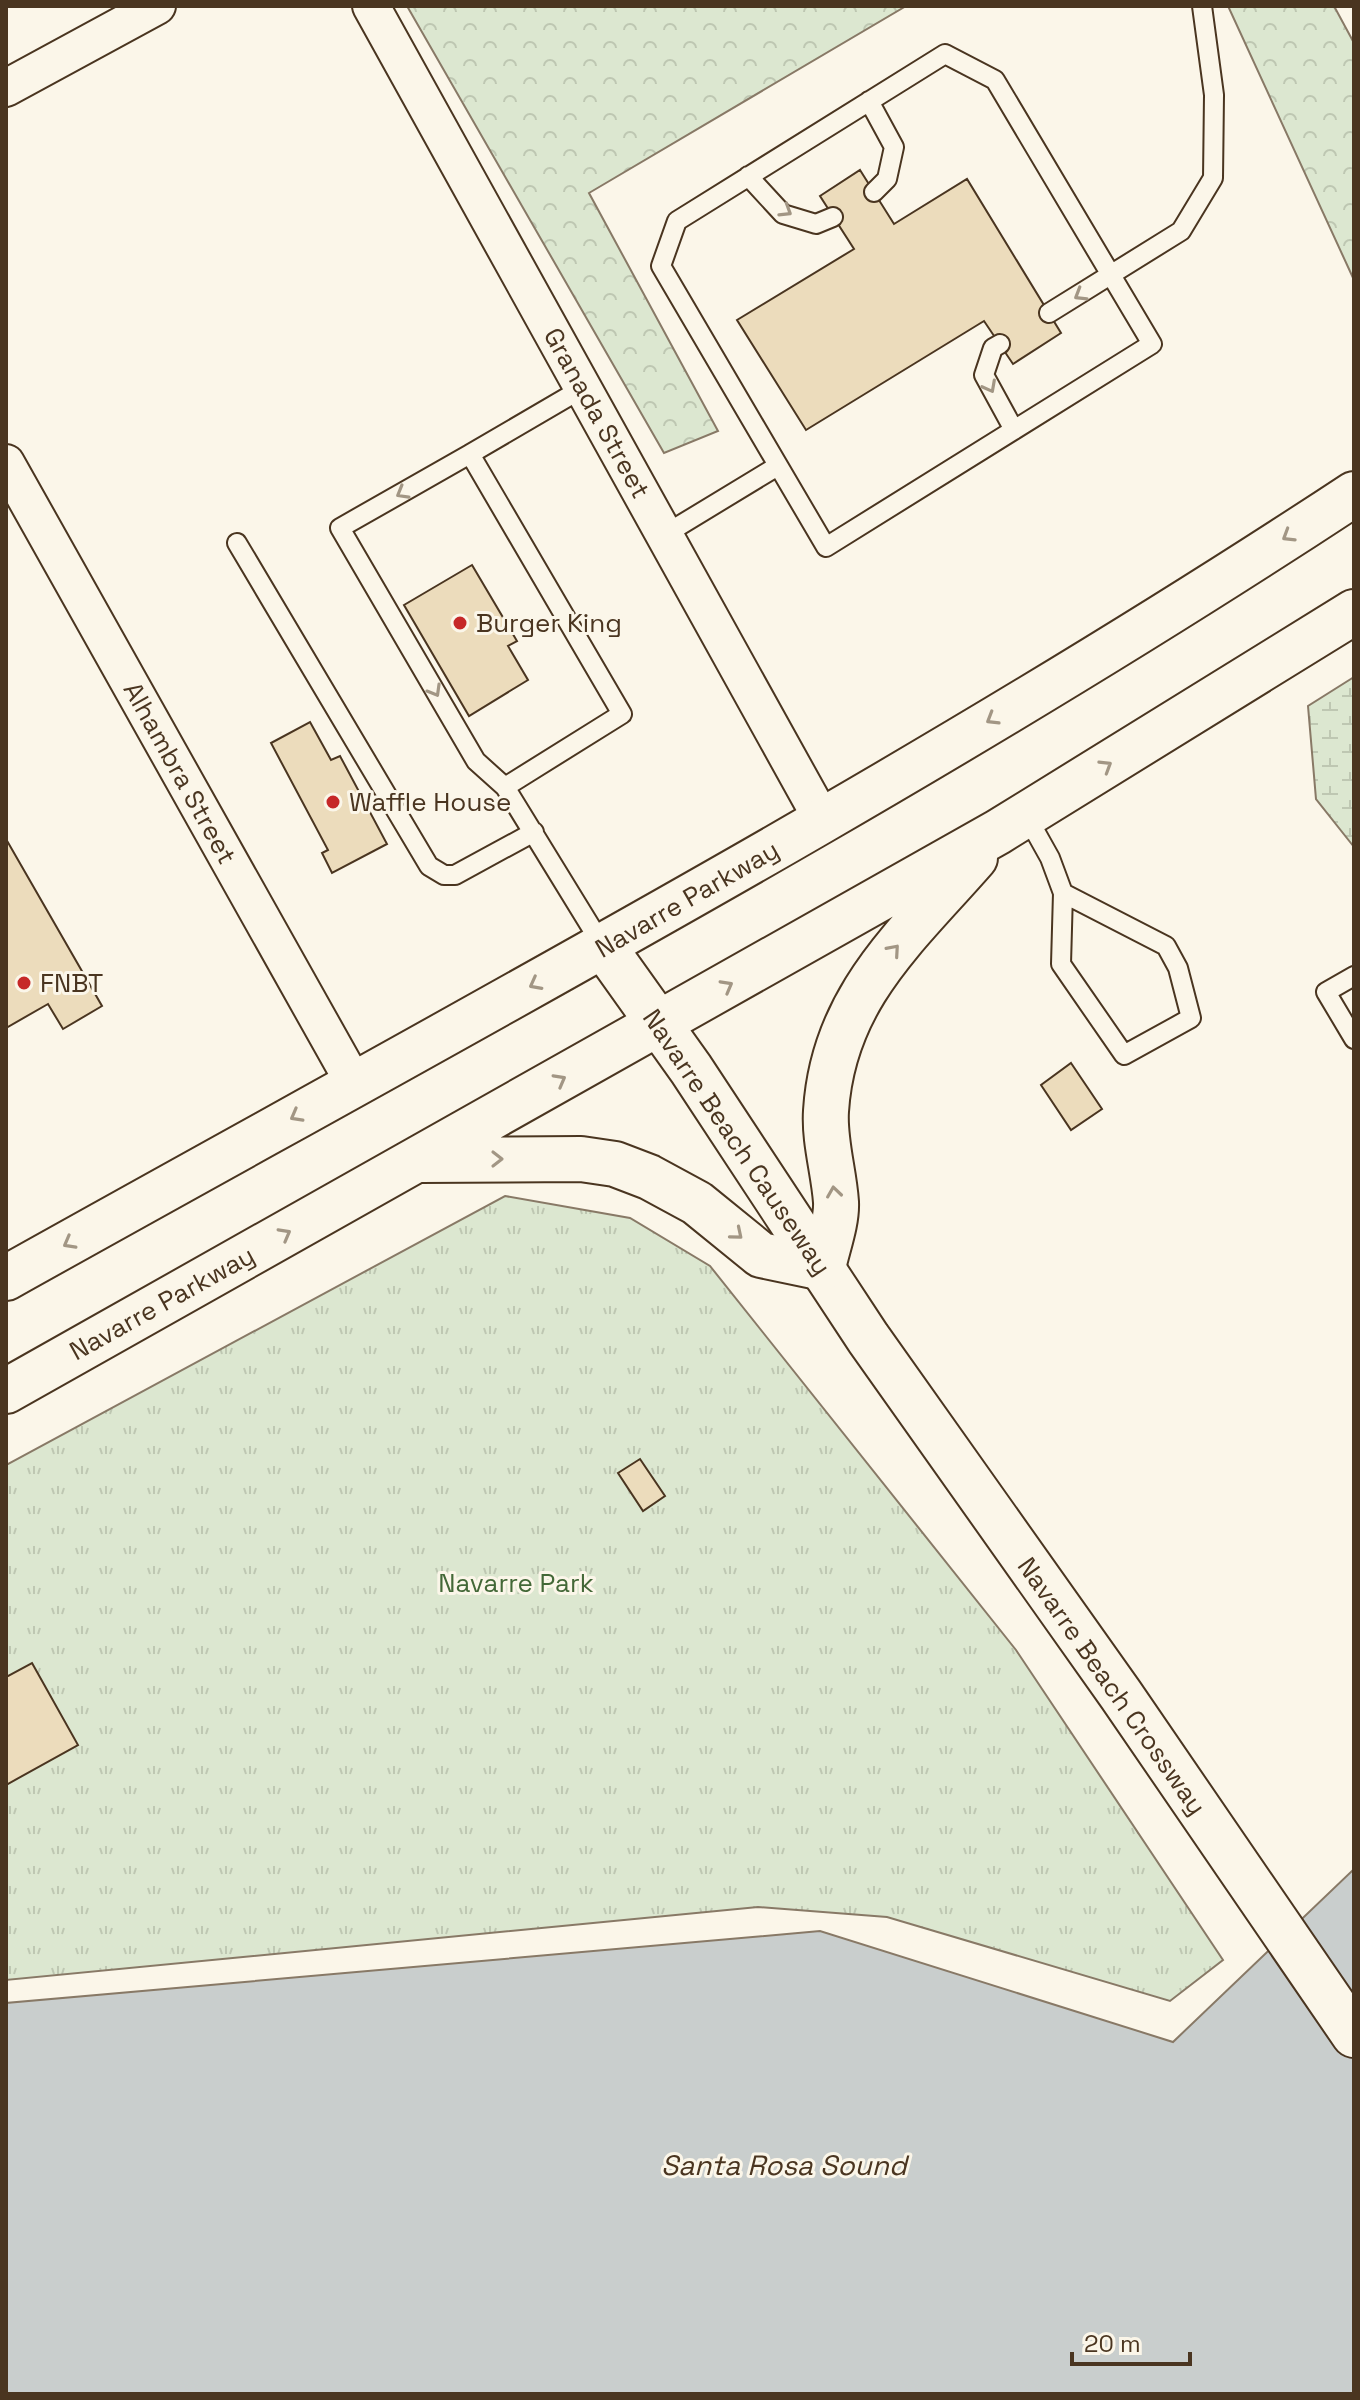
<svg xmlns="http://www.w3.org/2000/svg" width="1360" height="2400" font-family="'Space Grotesk',sans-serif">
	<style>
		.grass { fill: url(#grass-tufts); stroke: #887966; stroke-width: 2 }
		.forest { fill: url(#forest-crowns); stroke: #887966; stroke-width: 2 }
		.wetland { fill: url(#wetland-marsh); stroke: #887966; stroke-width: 2 }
		.water { fill: #c9cecd; stroke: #887966; stroke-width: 2 }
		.building { fill: #ecdcbc; stroke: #4a3520; stroke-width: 2 }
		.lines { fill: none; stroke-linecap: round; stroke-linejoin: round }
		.service-casing { stroke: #4a3520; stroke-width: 22 }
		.minor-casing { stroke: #4a3520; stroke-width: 40 }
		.secondary-casing { stroke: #4a3520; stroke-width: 48 }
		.trunk-casing { stroke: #4a3520; stroke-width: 48 }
		.service { stroke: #fbf6e9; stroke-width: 18 }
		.minor { stroke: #fbf6e9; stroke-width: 36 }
		.secondary { stroke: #fbf6e9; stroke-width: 44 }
		.trunk { stroke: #fbf6e9; stroke-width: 44 }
		.oneway { stroke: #a29684 }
		.poi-dot { fill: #c62828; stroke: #fbf6e9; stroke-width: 3 }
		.labels { text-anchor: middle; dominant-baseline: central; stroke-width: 6; stroke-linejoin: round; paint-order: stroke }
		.street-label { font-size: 26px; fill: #4a3520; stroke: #fbf6e9 }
		.poi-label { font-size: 26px; fill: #4a3520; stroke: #fbf6e9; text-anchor: start }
		.park-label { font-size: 26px; fill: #436837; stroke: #fbf6e9 }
		.water-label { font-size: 28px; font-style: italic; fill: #4a3520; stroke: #fbf6e9 }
	</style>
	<defs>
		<pattern id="grass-tufts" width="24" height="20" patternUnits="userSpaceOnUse" patternTransform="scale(2)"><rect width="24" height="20" fill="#dce7d0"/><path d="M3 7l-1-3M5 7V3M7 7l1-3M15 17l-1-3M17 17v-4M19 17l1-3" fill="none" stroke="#bec7b2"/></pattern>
		<pattern id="forest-crowns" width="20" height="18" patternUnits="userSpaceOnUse" patternTransform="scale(2)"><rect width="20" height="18" fill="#dce7d0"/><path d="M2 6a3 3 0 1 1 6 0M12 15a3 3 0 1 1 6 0" fill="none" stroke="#bec7b2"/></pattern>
		<pattern id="wetland-marsh" width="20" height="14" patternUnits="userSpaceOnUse" patternTransform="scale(2)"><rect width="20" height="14" fill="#dce7d0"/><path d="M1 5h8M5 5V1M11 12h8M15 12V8" fill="none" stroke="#bec7b2"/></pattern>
	</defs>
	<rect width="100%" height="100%" fill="#fbf6e9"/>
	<path class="grass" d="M505 1196 630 1218 710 1266 1016 1650 1223 1960 1170 2001 887 1917 758 1907 6 1980V1465Z"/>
	<path class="forest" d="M407 6H906L589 193 718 431 664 453Z
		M1228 6H1334L1354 43V280Z"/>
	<path class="wetland" d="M1354 677V847L1316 799 1308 706Z"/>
	<path class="water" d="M1354 1869V2394H6V2003L820 1931 1173 2042Z"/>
	<path class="building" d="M860 170 894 224 967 179 1061 333 1013 364 984 321 806 430 737 320 854 249 820 196Z
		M472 565 517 641 508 646 528 680 469 716 404 605Z
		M310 722 331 760 340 756 387 844 332 873 322 853 328 850 271 743Z
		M6 839 102 1006 63 1029 48 1004 6 1028Z
		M1071 1063 1102 1109 1071 1130 1041 1085Z
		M640 1459 665 1496 643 1511 618 1473Z
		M32 1663 78 1745 6 1785V1677Z"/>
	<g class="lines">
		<g class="service-casing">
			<path id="service" d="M945 54 995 80 1152 344 826 547 661 266 677 221Z
				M869 101 894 147 887 179 874 192
				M748 176 783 214 816 224 833 217
				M1049 313 1181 231 1213 178 1214 95 1202 6
				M1000 344 993 348 984 375 1014 430
				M583 388 470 454 622 714 505 787 602 945
				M470 454 340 528 476 761 505 787
				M664 535 776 467
				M237 543 429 866 444 875H455L534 832
				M1026 815 1050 858 1063 893 1061 964 1124 1055 1191 1018 1178 968 1166 946 1063 893
				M1354 976 1326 992 1354 1039"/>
		</g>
		<g class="minor-casing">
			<path id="minor" d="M371 6 823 821
				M6 88 157 6
				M6 463 354 1083"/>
		</g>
		<g class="secondary-casing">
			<path id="secondary" d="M604 947 691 1069 868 1338 1121 1695 1354 2035"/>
		</g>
		<g class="trunk-casing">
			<path id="trunk" d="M421 1160 581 1159 615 1164 649 1177 697 1203 761 1255 823 1268C827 1248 837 1223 836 1202 834 1172 824 1141 826 1111 833 998 906 937 975 858
				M6 1278C460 1024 920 780 1354 494
				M6 1391 998 832 1354 612"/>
		</g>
		<use href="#service" class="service"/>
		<use href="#minor" class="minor"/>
		<use href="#secondary" class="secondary"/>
		<use href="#trunk" class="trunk"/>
	</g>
	<defs><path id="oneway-chevron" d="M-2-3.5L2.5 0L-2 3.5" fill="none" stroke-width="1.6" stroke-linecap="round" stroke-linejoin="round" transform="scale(2)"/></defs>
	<g class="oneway">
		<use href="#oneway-chevron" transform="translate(786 211) rotate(32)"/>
		<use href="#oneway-chevron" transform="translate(1080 295) rotate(149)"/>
		<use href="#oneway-chevron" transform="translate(990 387) rotate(62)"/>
		<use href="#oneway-chevron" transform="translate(402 493) rotate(150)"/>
		<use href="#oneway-chevron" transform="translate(1288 536) rotate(148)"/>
		<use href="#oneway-chevron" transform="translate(435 691) rotate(60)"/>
		<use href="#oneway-chevron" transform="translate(992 719) rotate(149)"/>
		<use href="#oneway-chevron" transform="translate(1106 766) rotate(-32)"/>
		<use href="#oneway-chevron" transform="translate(894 950) rotate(-49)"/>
		<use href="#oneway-chevron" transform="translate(535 984) rotate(152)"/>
		<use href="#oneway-chevron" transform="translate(727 986) rotate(-29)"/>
		<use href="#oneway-chevron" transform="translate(560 1080) rotate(-29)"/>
		<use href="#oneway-chevron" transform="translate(296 1116) rotate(151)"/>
		<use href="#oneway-chevron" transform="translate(497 1159)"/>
		<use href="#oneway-chevron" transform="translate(834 1192) rotate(-98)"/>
		<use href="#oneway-chevron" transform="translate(285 1234) rotate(-29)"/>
		<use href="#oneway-chevron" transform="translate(737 1234) rotate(40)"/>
		<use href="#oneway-chevron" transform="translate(69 1243) rotate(151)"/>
	</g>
	<g class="poi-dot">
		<circle cx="460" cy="623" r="8"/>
		<circle cx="333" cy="802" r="8"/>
		<circle cx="24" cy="983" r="8"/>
	</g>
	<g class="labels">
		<g class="street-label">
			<text transform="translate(597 413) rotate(61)">Granada Street</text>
			<text transform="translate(180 773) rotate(61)">Alhambra Street</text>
			<text transform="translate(687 899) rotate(-30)">Navarre Parkway</text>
			<text transform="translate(737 1142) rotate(56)">Navarre Beach Causeway</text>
			<text transform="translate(162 1303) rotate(-29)">Navarre Parkway</text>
			<text transform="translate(1112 1686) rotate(55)">Navarre Beach Crossway</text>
		</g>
		<g class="poi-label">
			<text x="476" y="623">Burger King</text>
			<text x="349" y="802">Waffle House</text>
			<text x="40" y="983">FNBT</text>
		</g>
		<g class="park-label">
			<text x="516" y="1583">Navarre Park</text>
		</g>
		<g class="water-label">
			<text x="784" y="2165">Santa Rosa Sound</text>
		</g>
	</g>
	<rect width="1360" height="2400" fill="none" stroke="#4a3520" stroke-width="16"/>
	<path d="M1072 2352v12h118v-12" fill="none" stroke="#4a3520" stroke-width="4"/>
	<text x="1084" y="2352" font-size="24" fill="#4a3520" stroke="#fbf6e9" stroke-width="6" paint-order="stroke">20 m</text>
</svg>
